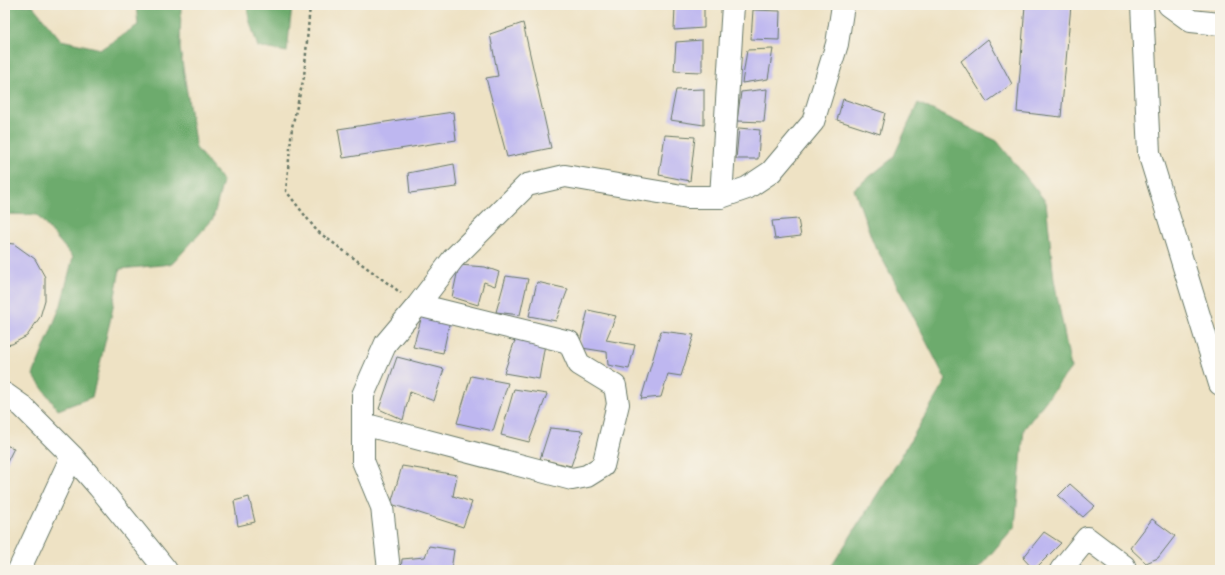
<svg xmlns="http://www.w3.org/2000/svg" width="1225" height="575" font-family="'Playpen Sans',sans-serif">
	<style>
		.forest { fill: #6dab6d; stroke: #467450 }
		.building { fill: #beb7f0 }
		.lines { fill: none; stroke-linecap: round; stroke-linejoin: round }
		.minor-casing { stroke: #677766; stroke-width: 24 }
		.path { stroke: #677766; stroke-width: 2.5; stroke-dasharray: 3 3; stroke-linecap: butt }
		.minor { stroke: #fff; stroke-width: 22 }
	</style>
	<rect width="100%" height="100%" fill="#f7f3e8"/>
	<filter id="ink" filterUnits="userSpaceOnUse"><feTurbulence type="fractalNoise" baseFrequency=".025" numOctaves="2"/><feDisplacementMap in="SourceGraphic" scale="8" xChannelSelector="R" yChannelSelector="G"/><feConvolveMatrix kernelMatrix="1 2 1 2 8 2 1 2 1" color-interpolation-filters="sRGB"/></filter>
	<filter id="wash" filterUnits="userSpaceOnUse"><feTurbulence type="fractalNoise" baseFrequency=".012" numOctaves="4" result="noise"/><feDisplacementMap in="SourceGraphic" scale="16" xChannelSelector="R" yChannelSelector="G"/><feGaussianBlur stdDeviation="0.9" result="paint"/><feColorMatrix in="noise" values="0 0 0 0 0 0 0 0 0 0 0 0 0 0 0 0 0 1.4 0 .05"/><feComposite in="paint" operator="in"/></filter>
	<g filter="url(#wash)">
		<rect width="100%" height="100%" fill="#eee2c4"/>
		<path class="forest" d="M5 5H32L61 40 101 49 138 25 136 5H181L180 49 196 148 223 181 213 219 172 264 120 269 111 317 92 397 58 410 33 375 61 305 73 257 37 215 5 214Z
			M247 5H292L287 52 258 47 249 19Z
			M918 103 997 141 1046 202 1054 280 1071 368 1024 429 1015 526 977 570H829L896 465 946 380 908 306 873 242 854 189 893 158Z"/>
		<g id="blocks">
			<path class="building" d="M687 5H704V28L674 30 675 6Z
				M1025 5H1071L1061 117 1017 112Z
				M753 10 780 11 779 40 751 39Z
				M523 23 551 148 507 157 486 78 498 76 490 34Z
				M988 39 1012 84 987 102 961 61Z
				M702 40V72L674 71 676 42Z
				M773 49 768 79 742 83 747 50Z
				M704 89V125L670 120 676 90Z
				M767 89 764 122 737 121 741 92Z
				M843 99 885 113 880 134 837 120Z
				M453 112 456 140 343 158 338 129Z
				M739 128 760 130 758 159H736Z
				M665 135 695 137 690 181 659 175Z
				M454 164 457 187 410 193 408 173Z
				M798 219 801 236 775 239 772 221Z
				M5 243 14 244 35 259 45 277V300L40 317 27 336 12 344 5 345Z
				M459 265 485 267 499 272 495 286 484 282 478 305 452 297Z
				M506 276 528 279 520 315 496 312Z
				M537 282 568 289 556 321 529 316Z
				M588 310 616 316 606 340 635 345 629 369 608 365 607 352 582 348 580 342Z
				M422 316 450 320 443 353 413 347Z
				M661 331 694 335 681 376 668 374 661 397 641 399Z
				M516 337 545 344 539 379 504 373Z
				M397 357 444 369 434 401 410 392 403 420 379 409Z
				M471 376 508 383 493 431 457 423Z
				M514 389 547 394 529 442 501 435Z
				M550 428 583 431 571 466 540 459Z
				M5 445 14 448 7 462 5 461Z
				M402 466 457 475 453 496 472 502 463 527 391 504Z
				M1070 484 1095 506 1083 517 1058 496Z
				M249 497 255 522 238 526 234 501Z
				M1152 519 1175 536 1158 558 1146 563 1130 548Z
				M1044 532 1061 543 1034 570 1023 558Z
				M429 546 454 550 451 570H401L402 559 425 557Z
				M1075 563 1086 570H1069Z"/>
		</g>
	</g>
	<g filter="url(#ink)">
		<use href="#blocks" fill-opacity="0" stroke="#677766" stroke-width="1"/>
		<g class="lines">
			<g class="minor-casing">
				<path id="minor" d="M1142 5 1149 153 1220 384
					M1169 5 1191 21 1220 24
					M721 197 733 5
					M5 394 22 406 72 456 99 487 166 570
					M363 424 572 479 587 476 603 466 618 404 615 386 579 364 569 342 418 305
					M19 570 72 456
					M389 570 382 507 363 461V395L386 343 418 305 453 259 527 185 565 176 688 197H721L747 188 771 172 813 122 837 44 843 5
					M1061 570 1087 538 1124 566 1120 570"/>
			</g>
			<path class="path" d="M310 5 304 77 292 127 286 191 317 231 401 293"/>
			<use href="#minor" class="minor"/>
		</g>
	</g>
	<rect width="1225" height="575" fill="none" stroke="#f7f3e8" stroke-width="20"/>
</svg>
